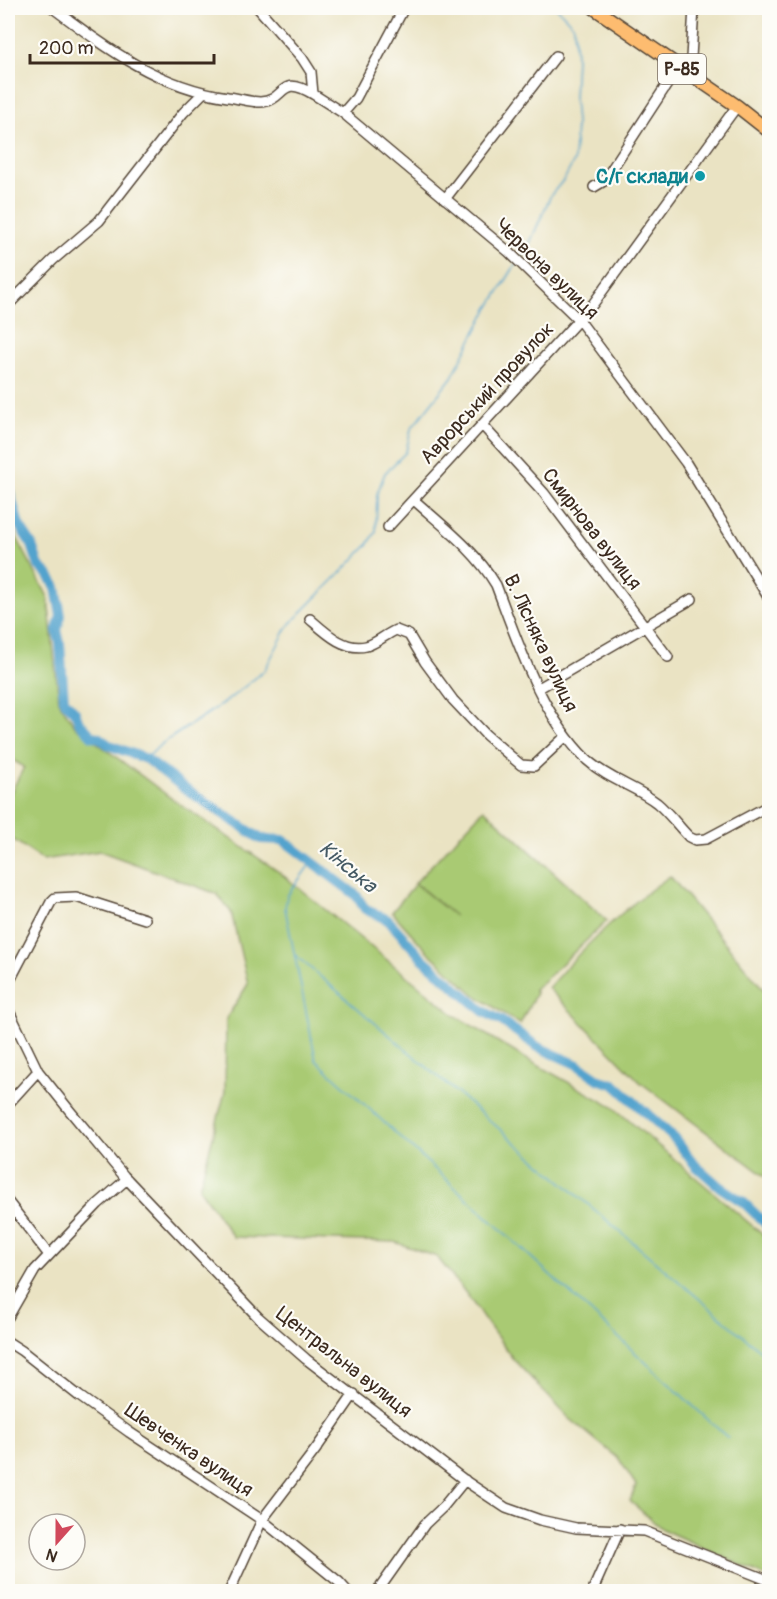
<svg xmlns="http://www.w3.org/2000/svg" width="777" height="1599" font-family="Pangolin,sans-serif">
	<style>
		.green { fill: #a9ca73; stroke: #727a48; stroke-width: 1.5 }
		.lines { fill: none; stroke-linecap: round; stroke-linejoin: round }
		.stream { stroke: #53a3cd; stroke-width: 1.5 }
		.river { stroke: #53a3cd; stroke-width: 10 }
		.minor-casing { stroke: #554637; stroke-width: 12 }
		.major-casing { stroke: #554637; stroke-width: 15 }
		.minor { stroke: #fff; stroke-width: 9 }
		.major { stroke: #fdbc6f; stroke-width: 12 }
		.culture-dot { fill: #0f9aa8; stroke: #fdfcf7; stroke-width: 2 }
		.labels { text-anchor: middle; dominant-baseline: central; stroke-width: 4.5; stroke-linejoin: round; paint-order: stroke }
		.shield { fill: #fdfcf7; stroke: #75695f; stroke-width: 1.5 }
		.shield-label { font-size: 18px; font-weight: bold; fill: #3b2a1e }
		.culture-label { font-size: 20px; font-weight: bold; fill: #0d838f; stroke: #fdfcf7; text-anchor: end }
		.street-label { font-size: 20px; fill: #3b2a1e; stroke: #fdfcf7 }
		.water-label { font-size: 21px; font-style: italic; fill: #455a64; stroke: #fdfcf7 }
	</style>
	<rect width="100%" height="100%" fill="#fdfcf7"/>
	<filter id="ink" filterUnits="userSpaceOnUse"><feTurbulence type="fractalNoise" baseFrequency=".0167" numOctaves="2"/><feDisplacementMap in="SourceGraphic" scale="12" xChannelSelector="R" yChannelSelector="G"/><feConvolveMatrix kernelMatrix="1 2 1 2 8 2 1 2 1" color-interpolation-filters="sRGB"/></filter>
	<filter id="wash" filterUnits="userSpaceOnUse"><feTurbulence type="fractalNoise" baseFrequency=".008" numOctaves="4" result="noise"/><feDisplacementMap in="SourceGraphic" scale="24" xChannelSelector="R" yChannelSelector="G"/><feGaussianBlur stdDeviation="1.35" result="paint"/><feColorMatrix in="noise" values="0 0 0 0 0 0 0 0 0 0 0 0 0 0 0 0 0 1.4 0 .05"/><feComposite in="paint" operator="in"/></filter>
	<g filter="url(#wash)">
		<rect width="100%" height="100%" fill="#eae3c3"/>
		<path class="green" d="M8 521 48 597 59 702 76 727 175 801 279 872 456 1016 521 1056 613 1107 769 1240V1578L662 1529 630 1501 636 1485 619 1459 569 1418 513 1359 465 1292 437 1257 395 1242 233 1237 199 1188 225 1092 226 1019 248 984 231 912 217 894 100 851 43 860 8 836V798L24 767 8 757Z
			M484 809 607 921 534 990 536 993 520 1024 475 995 427 951 392 912 415 884 455 916 415 883Z
			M670 876 769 996V1178L766 1177 640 1082 548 988C584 946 625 907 670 876Z"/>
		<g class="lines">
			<path class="stream" d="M520 258 528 247 551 195 565 178 574 161 576 123 574 98 576 58 574 26 557 8
				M146 759 160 745 228 700 264 671 288 626 367 546 376 532 377 494 385 473 406 452 411 429 452 377 484 316 516 264
				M311 863 287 896 285 908 316 1060 728 1438
				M295 955 770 1359"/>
			<path class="river" d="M8 486 19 525 32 545 39 566 48 574 56 587 61 616 57 630 60 643 64 700 75 712 79 722 92 736 98 737 109 745 146 759 187 790 261 839 283 840 356 895 365 909 388 920 423 959 483 1011 500 1020 538 1047 578 1065 600 1080 614 1084 674 1138 696 1166 720 1187 743 1202 770 1228"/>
		</g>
	</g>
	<g filter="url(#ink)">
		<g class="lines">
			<g class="minor-casing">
				<path id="minor" d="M53 8C108 49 158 87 228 97 238 98 250 102 260 102 287 101 278 73 313 94
					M258 8 302 58 311 72 313 94 343 113 509 252 579 320 686 463 770 600
					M690 74 694 8
					M343 113 356 98 404 8
					M594 187 604 181 679 66
					M445 199 556 56
					M8 305 53 260 99 221 183 113 203 93
					M483 426 544 493 668 657
					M414 500C443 526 476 551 496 585 518 643 542 717 587 760 609 780 635 786 657 803 669 813 678 826 689 837L695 840 706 839 770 805
					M388 527 593 304 737 106
					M310 619C325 632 344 651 366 646 376 644 386 634 396 630L409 635 425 662 453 700 486 735 521 765 534 766 566 736
					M539 688 692 599
					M8 984 51 902 55 898 76 897 145 919
					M8 1009 38 1071 70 1111 124 1176 258 1317 306 1359 467 1482 506 1508 540 1520 576 1528 644 1531 770 1581
					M8 1104 38 1071
					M8 1202 49 1255
					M8 1317 35 1270 98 1204 127 1179
					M8 1342 22 1351 79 1396 129 1432 262 1520 339 1582 348 1592
					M229 1592 262 1520 316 1449 354 1394
					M377 1592 425 1524 443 1507 465 1480
					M592 1592 620 1529"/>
			</g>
			<g class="major-casing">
				<path id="major" d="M594 8 737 106 770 132"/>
			</g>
			<use href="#minor" class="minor"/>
			<use href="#major" class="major"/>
		</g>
	</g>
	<circle class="culture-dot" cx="700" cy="176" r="6"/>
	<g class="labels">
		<rect class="shield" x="658" y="54" width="48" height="30" rx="4.5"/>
		<g class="shield-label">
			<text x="682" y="69">Р-85</text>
		</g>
		<g class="culture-label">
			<text x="688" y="176">С/г склади</text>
		</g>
		<g class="street-label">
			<text transform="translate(547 269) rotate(44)">Червона вулиця</text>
			<text transform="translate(487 393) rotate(-47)">Аврорський провулок</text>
			<text transform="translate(592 529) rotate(52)">Смирнова вулиця</text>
			<text transform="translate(541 643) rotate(65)">В. Лісняка вулиця</text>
			<text transform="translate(344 1362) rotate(38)">Центральна вулиця</text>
			<text transform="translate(189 1450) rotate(34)">Шевченка вулиця</text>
		</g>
		<g class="water-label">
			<text transform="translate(348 867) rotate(40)">Кінська</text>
		</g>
	</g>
	<rect width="777" height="1599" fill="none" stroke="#fdfcf7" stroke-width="30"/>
	<g transform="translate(57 1542) rotate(201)"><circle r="28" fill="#fdfcf7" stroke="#afa8a0" stroke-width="1.5"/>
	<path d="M0-4.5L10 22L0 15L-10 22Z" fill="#d1495b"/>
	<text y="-9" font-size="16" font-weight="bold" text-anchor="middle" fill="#3b2a1e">N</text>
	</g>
	<path d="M30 54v9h184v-9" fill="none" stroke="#3b2a1e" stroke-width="3"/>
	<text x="39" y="54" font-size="18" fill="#3b2a1e" stroke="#fdfcf7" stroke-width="4.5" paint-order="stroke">200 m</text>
</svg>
